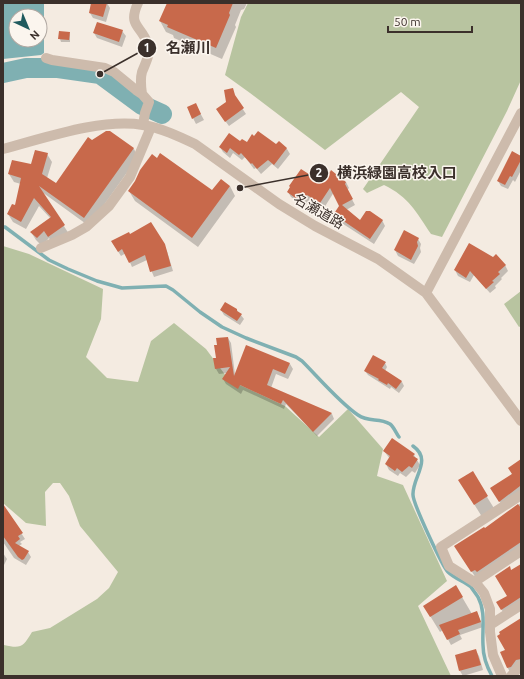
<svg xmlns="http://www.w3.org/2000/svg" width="524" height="679" font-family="Ubuntu,'Noto Sans JP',sans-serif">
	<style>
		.green { fill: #b8c4a0 }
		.water { fill: #7fb0b2; fill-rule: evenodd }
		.shadow { fill: #0003 }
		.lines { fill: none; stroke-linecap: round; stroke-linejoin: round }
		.stream { stroke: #7fb0b2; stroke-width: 3.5 }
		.river { stroke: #7fb0b2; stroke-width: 20 }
		.building { fill: #c8694b }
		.minor { stroke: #cdbbac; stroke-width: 10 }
		.labels { text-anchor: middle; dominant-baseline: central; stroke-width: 3; stroke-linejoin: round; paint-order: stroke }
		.street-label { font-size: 14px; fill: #3b302b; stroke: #fbf5ee }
		.leader { fill: none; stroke: #3b302b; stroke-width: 1.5 }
		.callout-dot { fill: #3b302b; stroke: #fbf5ee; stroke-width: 1.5 }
		.mark-label { font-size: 12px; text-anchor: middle; font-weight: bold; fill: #fff }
		.callout-label { font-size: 15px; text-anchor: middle; font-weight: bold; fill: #3b302b; stroke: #fbf5ee; stroke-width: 3; stroke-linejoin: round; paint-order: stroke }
	</style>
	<rect width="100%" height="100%" fill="#f4ebe1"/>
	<path class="green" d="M248 3H521V80L507 111 442 237 431 234C416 212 409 197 384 185L367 193 363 189 419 107 401 92 325 150 250 93 225 75 241 17Z
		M3 246 29 254 103 289 101 319 86 357 107 378 138 382 151 341 174 323 206 349 229 380 285 406 319 437 348 409 383 449 377 476 403 485 447 581 418 606 451 676H3V642L4 645C21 649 23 647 32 632L50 628 97 599 109 588 118 572 80 526 69 496 60 483H53L45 492 46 526 26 523 3 503Z
		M521 291V326L519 327 504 304Z"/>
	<path class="water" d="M3 3H44V53L41 55 3 59ZM16 16H40V40H16Z"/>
	<path class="shadow" d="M92 3H107L110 8 106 22 93 18 90 13Z
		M168 3H247L244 9 241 10 235 25 236 27 222 59 174 38 173 35 166 32 160 21Z
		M122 31 126 36 122 47 97 38 94 33Z
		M60 32 69 33 70 35V42H61L60 39Z
		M233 90 236 99 246 114 229 126 220 114 227 102Z
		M198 109 204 120 196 124 193 118Z
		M110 132 134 149 138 157 89 226 42 192 69 234 53 245 49 238 42 246 36 240 31 232 51 219 39 206 26 229 13 222 8 214 16 207 21 184 14 182 9 174 32 166 47 154 52 162 47 178 56 184 92 142Z
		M240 142 276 146 279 142 287 149 290 154 278 169 272 164 261 174 256 168 254 169 245 157 242 160 233 153 230 158 223 152 220 147Z
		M521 157V170L515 182 513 180 508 189 501 186 498 181Z
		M318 181 346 182 349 188 347 190 355 205 346 210 361 221 382 220 385 226 374 244 337 220 334 215 341 206 334 192 324 208 310 199 305 207 291 197 288 192Z
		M230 186 235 196 198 247 135 201 129 191H212Z
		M151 223 167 251 173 271 154 277 147 260 132 267 126 253 121 256 112 242 130 236Z
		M418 239 421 244 420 248 421 252 414 264 398 256 395 250Z
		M505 265 508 271 501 278 502 279 495 286 496 288 490 293 474 275 470 282 458 276 455 270Z
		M221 310H237L244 319 240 325 224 315Z
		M228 338 231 343 235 375 290 364 293 369 288 379 276 374 271 388 332 414 334 419 317 436 286 404 284 409 243 390 241 394 226 384 223 379 227 373 219 374 216 369 214 359 217 358 218 346Z
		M385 363 387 367 385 371 402 382 404 386 399 393 391 387 390 389 368 375 365 371Z
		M384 451 414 455 420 465 415 473 412 471 406 477 400 473 398 476 389 470 386 464 390 459Z
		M521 463V496L503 507 495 494Z
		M472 473 497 513 484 520 469 496Z
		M521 503V550L476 578 459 552 485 529Z
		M8 513 25 539 20 542 22 544 19 546 28 552 31 557 26 565 14 558 3 542V516Z
		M3 553 7 559 3 567Z
		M521 565V605L505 616 498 602 508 596 511 571Z
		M462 597 472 614 477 612 483 627 460 635 462 639 451 645 443 630 440 632 424 606Z
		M521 619V668L512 675 507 667V650Z
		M476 651 479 656 483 670 463 676 460 671Z"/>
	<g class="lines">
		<path class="stream" d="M3 227H5L49 260 68 269 97 281 122 288 166 286 173 290 200 312 222 327 246 338 296 357 302 361C318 377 340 403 358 415 369 423 379 417 390 424 394 427 396 433 399 437
			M413 446C433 460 412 477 413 495 413 503 442 566 448 572 455 579 464 581 471 587 473 590 476 594 478 597 486 612 482 628 483 645 483 655 487 667 492 676"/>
		<path class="river" d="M3 73 26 68H58L100 74 142 105 162 114"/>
	</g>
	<path class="building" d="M91 3H107L103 17 89 13Z
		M167 3H233L229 13 230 15 216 48 167 27 168 25 159 21Z
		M97 22 123 30 119 42 93 33Z
		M59 31 70 32 69 40 58 39Z
		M233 88 235 95 244 108 225 122 216 109 226 102 224 90Z
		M196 103 201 114 192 119 187 107Z
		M106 131H110L134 148 84 218 39 186 65 225 48 237 44 231 37 238 30 232 51 217 34 198 21 222 7 214 12 204 15 205 21 178 8 174 12 160 31 164 35 150 48 153 42 174 56 183 88 137 92 140Z
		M258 131 276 144 279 141 287 148 274 165 268 160 257 169 252 163 251 164 241 153 239 155 230 148 227 153 219 147 229 133 240 141 242 139 247 142 252 134 254 136Z
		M512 151 521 156V160L512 177 510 176 505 185 497 181Z
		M160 153 212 190 221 179 230 186 192 238 128 191 135 181 140 170 152 154 157 158Z
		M301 169 318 180 325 169 330 172 331 170 346 182 345 184 353 199 342 205 360 220 366 211H370L383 220 370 239 342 220 341 222 333 215 339 206 330 188 320 203 307 195 301 202 287 192 290 187 289 186Z
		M151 222 165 244 171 266 150 272 145 255 129 263 122 249 118 252 111 241 129 232 130 234Z
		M404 230 419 238 417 242 418 246 411 260 394 250Z
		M469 243 493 257 496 254 506 265 498 272 500 274 492 281 494 282 486 289 470 271 466 278 454 270Z
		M225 302 237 309V311L242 314 237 321 220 310Z
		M228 337 234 376 246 345 290 363 285 374 273 369 267 385 332 413 313 432 283 400 281 404 240 385 238 389 222 379 230 367 215 369 213 358H216L214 345H217L216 338Z
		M373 355 386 362 382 368 402 381 396 389 388 383 387 385 378 380 379 379 364 371Z
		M392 438 415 454 413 456 418 459 412 468 409 466 402 472 397 468 395 471 385 464 390 456 383 451Z
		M521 459V488L520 486 499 502 490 488 512 474 508 468Z
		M473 471 488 496 474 505 458 480Z
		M3 504 23 533 18 536 20 539 15 543 29 551 24 559 22 560 18 557 3 536Z
		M518 504 521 508V542L477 572 475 570 471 572 454 546 484 527 485 528Z
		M521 564V597L501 610 496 602 507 596 495 576 510 566 511 570Z
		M456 585 463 597 430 617 423 606Z
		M477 611 481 622 458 630 460 634 447 640 439 625Z
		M521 618V659L516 660 511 667 507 668 500 652 505 650 497 636 500 634 499 632Z
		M476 649 481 665 459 671 455 655Z"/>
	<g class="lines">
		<path class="minor" d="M138 3C127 27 142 25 148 45 151 54 145 64 142 72 140 79 141 87 142 94
			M46 58 52 60 105 68 114 72 136 90 142 94 149 102 145 113 143 125
			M3 149C45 138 101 118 143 125 161 128 178 136 195 144L279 204 315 226 378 259 426 293 521 421
			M41 248 72 235 86 227 109 206 130 177 151 127
			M426 293 521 113
			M474 582 521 551
			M490 625 521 605
			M502 676 493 655 490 632V609L484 593 476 583 449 566 441 547 521 495
			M511 676 521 665"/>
	</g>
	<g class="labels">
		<g class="street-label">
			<text transform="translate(319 211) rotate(30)">名瀬道路</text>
		</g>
	</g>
	<path class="leader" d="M100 74L147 48M240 188L319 173"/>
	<g class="callout-dot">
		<circle cx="100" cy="74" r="4"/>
		<circle cx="240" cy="188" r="4"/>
		<circle cx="147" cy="48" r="10"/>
		<circle cx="319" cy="173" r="10"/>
	</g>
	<g class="mark-label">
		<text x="147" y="52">1</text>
		<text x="319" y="177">2</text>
	</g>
	<g class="callout-label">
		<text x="188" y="53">名瀬川</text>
		<text x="397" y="178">横浜緑園高校入口</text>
	</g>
	<rect width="524" height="679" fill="none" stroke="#3b302b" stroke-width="8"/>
	<g transform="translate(28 28) rotate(136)"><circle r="19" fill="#fbf5ee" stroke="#aea6a0"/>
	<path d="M0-3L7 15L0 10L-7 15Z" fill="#1f5a5e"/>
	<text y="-6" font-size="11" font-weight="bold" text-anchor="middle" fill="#3b302b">N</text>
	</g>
	<path d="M388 26v6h84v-6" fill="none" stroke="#3b302b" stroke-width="2"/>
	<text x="394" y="26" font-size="12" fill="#3b302b" stroke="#fbf5ee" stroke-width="3" paint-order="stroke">50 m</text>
</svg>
